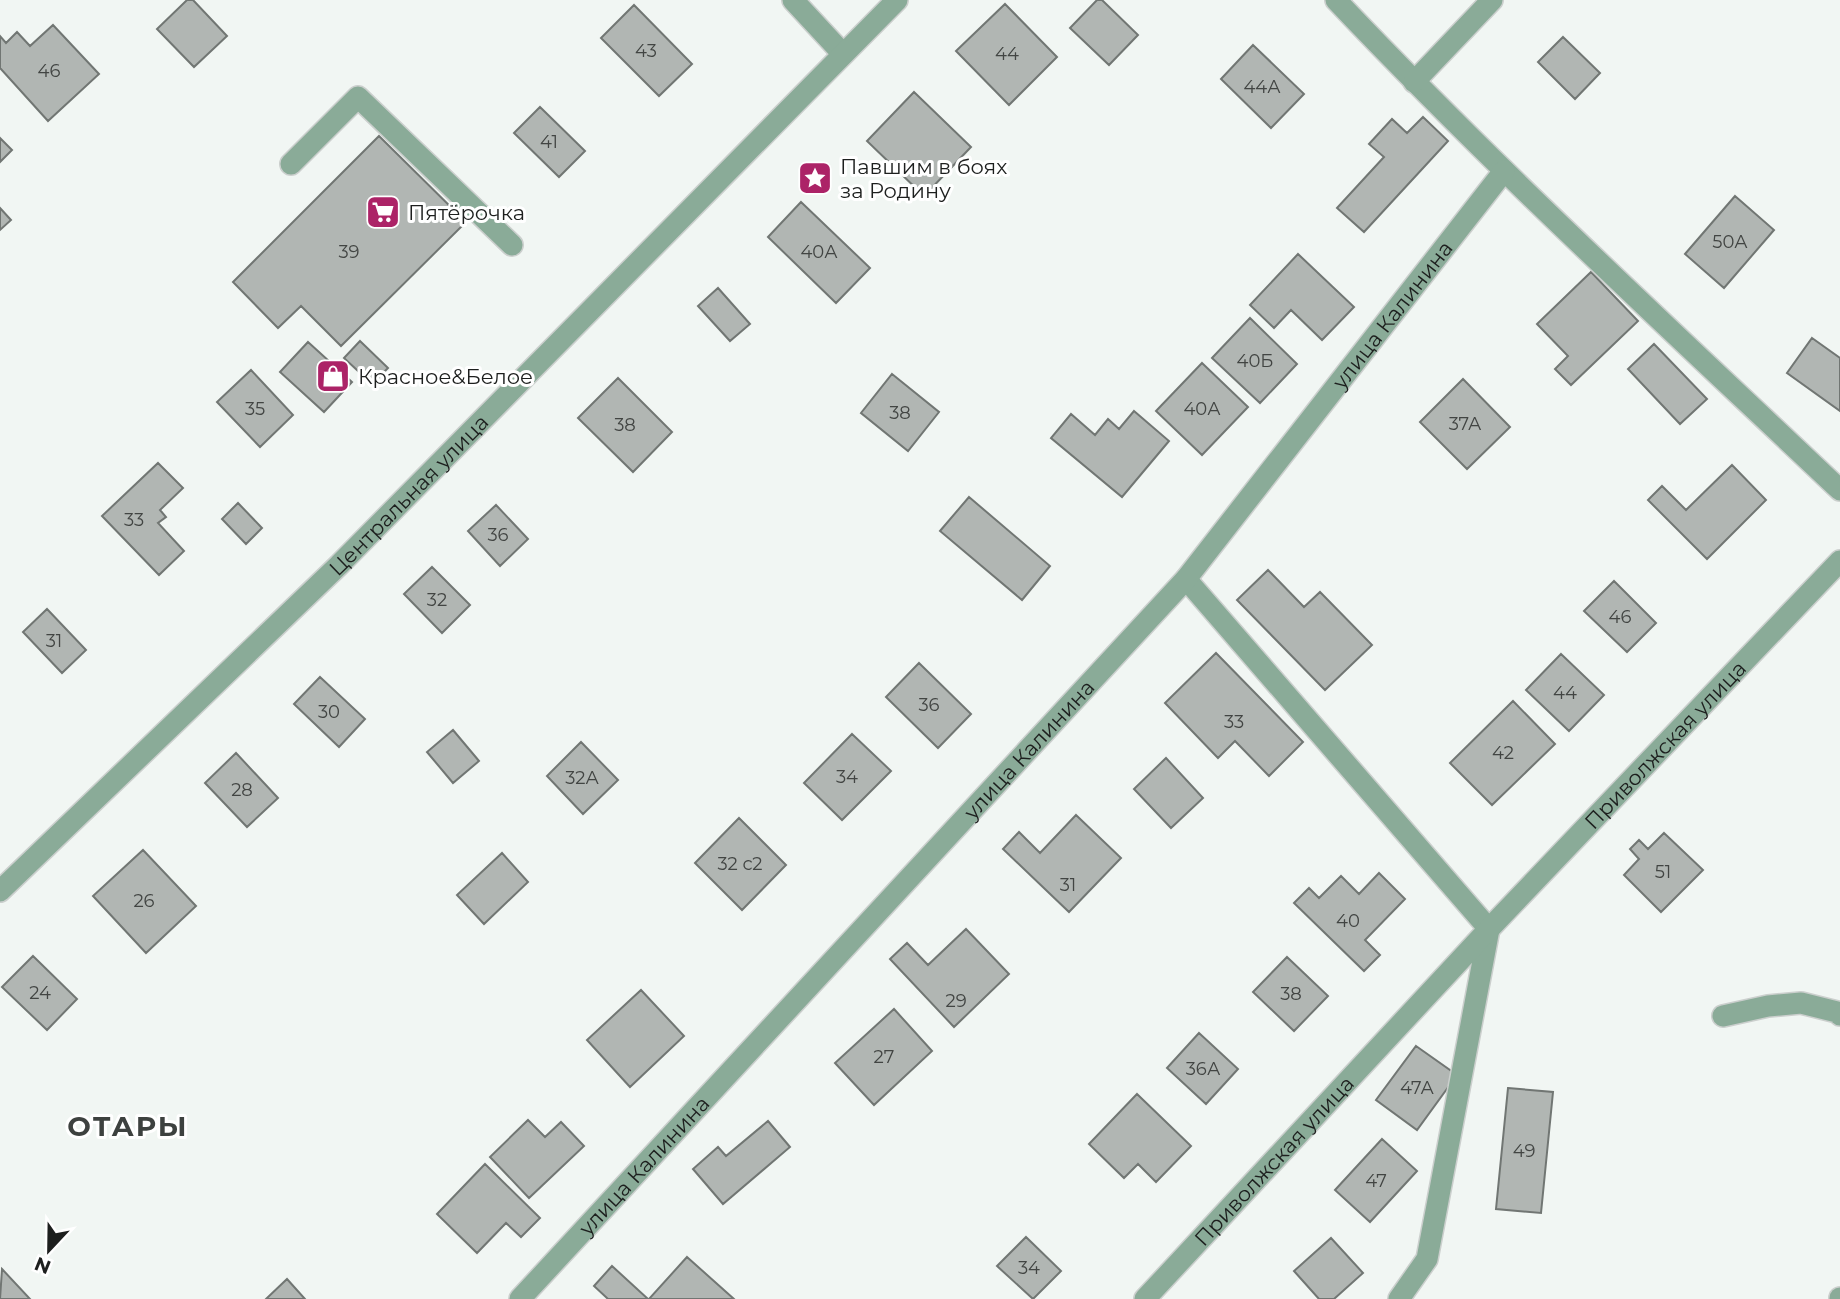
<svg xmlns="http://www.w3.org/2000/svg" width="1840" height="1299" font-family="Montserrat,sans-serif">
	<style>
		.building { fill: #b1b6b3; stroke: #717673; stroke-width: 2 }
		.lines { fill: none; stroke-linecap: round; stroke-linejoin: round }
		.minor-casing { stroke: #cbcfcd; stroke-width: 24 }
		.minor { stroke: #8aab98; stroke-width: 21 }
		.labels { text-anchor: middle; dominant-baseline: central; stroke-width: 6; stroke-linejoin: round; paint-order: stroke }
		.number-label { font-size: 18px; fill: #424543 }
		.poi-label { font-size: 21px; fill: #1d1f1e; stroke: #fff; text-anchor: start }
		.street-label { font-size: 21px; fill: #1d1f1e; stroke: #fff }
		.district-label { font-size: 28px; font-weight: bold; letter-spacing: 2px; fill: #3d413f; stroke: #fff }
	</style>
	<rect width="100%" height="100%" fill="#f1f6f3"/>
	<path class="building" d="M187 0H193L227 36 194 67 157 29Z
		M1097 0H1102L1138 35 1109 65 1070 28Z
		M1005 4 1057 57 1009 105 956 51Z
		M634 5 692 64 659 96 601 38Z
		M53 25 99 74 48 121 0 68V36L6 43 17 32 30 46Z
		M1563 37 1600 73 1575 99 1538 62Z
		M1253 45 1304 94 1271 128 1221 79Z
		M914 92 971 147 924 196 867 141Z
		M540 107 585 151 559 177 514 133Z
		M1423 117 1448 141 1364 232 1337 208 1384 157 1369 144 1392 119 1407 133Z
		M379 136 466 222 341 346 301 306 278 328 233 282Z
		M0 138 12 150 0 162Z
		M1735 196 1774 230 1724 288 1685 254Z
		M801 202 870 268 836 303 768 237Z
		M0 208 11 220 0 230Z
		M1298 254 1354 307 1322 340 1291 310 1274 328 1250 305Z
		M1591 272 1638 321 1571 385 1555 369 1568 356 1537 324Z
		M718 288 750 324 730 341 698 306Z
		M1250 318 1297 364 1260 403 1212 358Z
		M1812 338 1840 358V411L1787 373Z
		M360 341 388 368 372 384 344 358Z
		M308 342 352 382 324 412 280 372Z
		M1654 344 1707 399 1680 424 1628 369Z
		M1202 363 1248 407 1202 455 1156 411Z
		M251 370 293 415 260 447 217 402Z
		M892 374 939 412 908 451 861 413Z
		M618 378 672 432 633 472 578 418Z
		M1463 379 1510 427 1467 469 1420 422Z
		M1134 411 1169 441 1122 497 1051 438 1071 414 1095 435 1108 419 1119 429Z
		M158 463 183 488 160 510 166 517 158 523 184 551 159 575 102 516Z
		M1732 465 1766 500 1707 559 1648 500 1662 486 1686 510Z
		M969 497 1050 566 1022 600 940 531Z
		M238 503 262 528 246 544 222 519Z
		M496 505 528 539 500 566 468 531Z
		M432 567 470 605 442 633 404 594Z
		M1268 570 1304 607 1320 592 1372 645 1325 690 1237 600Z
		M1614 581 1656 623 1627 652 1584 611Z
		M47 609 86 650 62 673 23 632Z
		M1216 653 1303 742 1269 776 1235 741 1218 758 1165 703Z
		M1561 654 1604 695 1569 731 1526 690Z
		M919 663 971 714 938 748 886 697Z
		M320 677 365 719 339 747 294 704Z
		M1513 701 1555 744 1492 805 1450 763Z
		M453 730 479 761 453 783 427 752Z
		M852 734 891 771 842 820 804 783Z
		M581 742 618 780 583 814 547 776Z
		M236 753 278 798 247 827 205 783Z
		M1166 758 1203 798 1171 828 1134 789Z
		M1076 815 1121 858 1069 912 1003 849 1019 832 1040 853Z
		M739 818 786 865 742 910 695 863Z
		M1664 833 1703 870 1661 912 1624 875 1639 859 1630 849 1639 840 1648 849Z
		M143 850 196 906 146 953 93 896Z
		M502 853 528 882 484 924 457 895Z
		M1379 873 1405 899 1365 940 1380 955 1364 971 1294 903 1309 888 1319 898 1341 876 1359 894Z
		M966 929 1009 974 954 1027 890 959 907 943 928 965Z
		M33 956 77 999 47 1030 2 987Z
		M1287 957 1328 996 1294 1031 1253 992Z
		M641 990 684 1036 630 1087 587 1040Z
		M894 1009 932 1051 874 1105 835 1063Z
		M1199 1033 1238 1069 1206 1104 1167 1068Z
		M1416 1046 1457 1075 1417 1130 1376 1100Z
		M1508 1088 1553 1092 1541 1213 1496 1209Z
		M1137 1094 1191 1146 1156 1182 1138 1164 1124 1178 1089 1144Z
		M528 1120 545 1137 561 1122 584 1146 529 1198 490 1157Z
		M768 1121 790 1147 723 1204 693 1169 718 1147 726 1156Z
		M1382 1139 1417 1171 1370 1222 1335 1190Z
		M485 1164 540 1218 521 1237 506 1223 477 1253 437 1214Z
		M1026 1237 1061 1271 1033 1299 997 1266Z
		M1331 1238 1363 1273 1334 1299H1319L1294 1271Z
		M687 1257 734 1299H649Z
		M612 1266 648 1299H608L594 1286Z
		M2 1269 30 1299H0Z
		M287 1279 305 1299H266Z"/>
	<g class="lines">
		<g class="minor-casing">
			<g id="minor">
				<path d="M793 0 843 54"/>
				<path d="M1336 0C1497 170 1670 329 1840 490"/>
				<path d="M1414 82 1492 0"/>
				<path d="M291 164 358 97 512 245"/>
				<path d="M1186 579 1489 929 1427 1259 1399 1299"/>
				<path id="s1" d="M0 891 339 565 897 0"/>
				<path d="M1723 1016 1768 1006 1801 1003 1837 1012 1840 1015"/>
				<path id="s2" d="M520 1299 1186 579 1504 171"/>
				<path id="s3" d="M1145 1299 1489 929 1840 561"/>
				<path d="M1840 1299V1298"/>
			</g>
		</g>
		<use href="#minor" class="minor"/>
	</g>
	<defs>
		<g id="sight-square" transform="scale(1.75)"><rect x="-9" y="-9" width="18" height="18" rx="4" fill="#ac2367" stroke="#fff"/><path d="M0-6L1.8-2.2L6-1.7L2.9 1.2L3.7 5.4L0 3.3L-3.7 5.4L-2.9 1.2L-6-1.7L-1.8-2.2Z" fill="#fff"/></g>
		<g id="supermarket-square" transform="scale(1.75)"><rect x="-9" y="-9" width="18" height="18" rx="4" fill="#ac2367" stroke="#fff"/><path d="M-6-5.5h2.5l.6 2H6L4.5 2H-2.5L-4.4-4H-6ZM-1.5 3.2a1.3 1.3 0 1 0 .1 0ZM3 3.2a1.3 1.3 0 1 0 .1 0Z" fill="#fff"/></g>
		<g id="shop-square" transform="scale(1.75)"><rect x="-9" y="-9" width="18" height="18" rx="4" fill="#ac2367" stroke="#fff"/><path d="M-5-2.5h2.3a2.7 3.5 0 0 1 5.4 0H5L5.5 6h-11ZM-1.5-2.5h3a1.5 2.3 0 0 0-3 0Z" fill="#fff"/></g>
	</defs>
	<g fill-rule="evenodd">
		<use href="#sight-square" x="815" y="178"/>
		<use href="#supermarket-square" x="383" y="212"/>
		<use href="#shop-square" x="333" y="376"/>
	</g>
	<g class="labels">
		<g class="number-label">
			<text x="646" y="51">43</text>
			<text x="1007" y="54">44</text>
			<text x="49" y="71">46</text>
			<text x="1262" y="87">44А</text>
			<text x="549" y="142">41</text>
			<text x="1730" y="242">50А</text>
			<text x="349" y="252">39</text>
			<text x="819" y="252">40А</text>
			<text x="1255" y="361">40Б</text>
			<text x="255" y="409">35</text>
			<text x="1202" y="409">40А</text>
			<text x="900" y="413">38</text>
			<text x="1465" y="424">37А</text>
			<text x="625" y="425">38</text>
			<text x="134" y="520">33</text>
			<text x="498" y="535">36</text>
			<text x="437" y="600">32</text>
			<text x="1620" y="617">46</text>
			<text x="54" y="641">31</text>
			<text x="1565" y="693">44</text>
			<text x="929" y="705">36</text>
			<text x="329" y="712">30</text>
			<text x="1234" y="722">33</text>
			<text x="1503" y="753">42</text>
			<text x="847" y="777">34</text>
			<text x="582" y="778">32А</text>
			<text x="242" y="790">28</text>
			<text x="740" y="864">32 с2</text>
			<text x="1663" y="872">51</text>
			<text x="1068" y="885">31</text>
			<text x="144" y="901">26</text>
			<text x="1348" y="921">40</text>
			<text x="40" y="993">24</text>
			<text x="1291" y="994">38</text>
			<text x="956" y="1001">29</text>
			<text x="884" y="1057">27</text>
			<text x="1203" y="1069">36А</text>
			<text x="1417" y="1088">47А</text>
			<text x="1524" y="1151">49</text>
			<text x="1376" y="1181">47</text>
			<text x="1029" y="1268">34</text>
		</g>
		<g class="poi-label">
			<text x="840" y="166">Павшим в боях<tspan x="840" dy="24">за Родину</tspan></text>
			<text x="408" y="212">Пятёрочка</text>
			<text x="358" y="376">Красное&amp;Белое</text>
		</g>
		<g class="street-label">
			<text stroke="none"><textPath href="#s2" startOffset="1316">улица Калинина</textPath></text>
			<text stroke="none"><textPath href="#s1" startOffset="569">Центральная улица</textPath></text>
			<text stroke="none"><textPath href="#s3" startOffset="760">Приволжская улица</textPath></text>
			<text stroke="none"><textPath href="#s2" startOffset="749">улица Калинина</textPath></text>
			<text stroke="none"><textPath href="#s3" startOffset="189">Приволжская улица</textPath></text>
			<text stroke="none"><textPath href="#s2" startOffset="182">улица Калинина</textPath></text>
		</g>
		<g class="district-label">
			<text x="128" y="1126">ОТАРЫ</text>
		</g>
	</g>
	<g transform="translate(49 1250) rotate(202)" stroke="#ffffff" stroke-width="5" paint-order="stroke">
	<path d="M0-5L12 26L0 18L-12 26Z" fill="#1d1f1e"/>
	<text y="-10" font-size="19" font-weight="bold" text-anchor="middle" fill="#1d1f1e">N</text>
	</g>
</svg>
